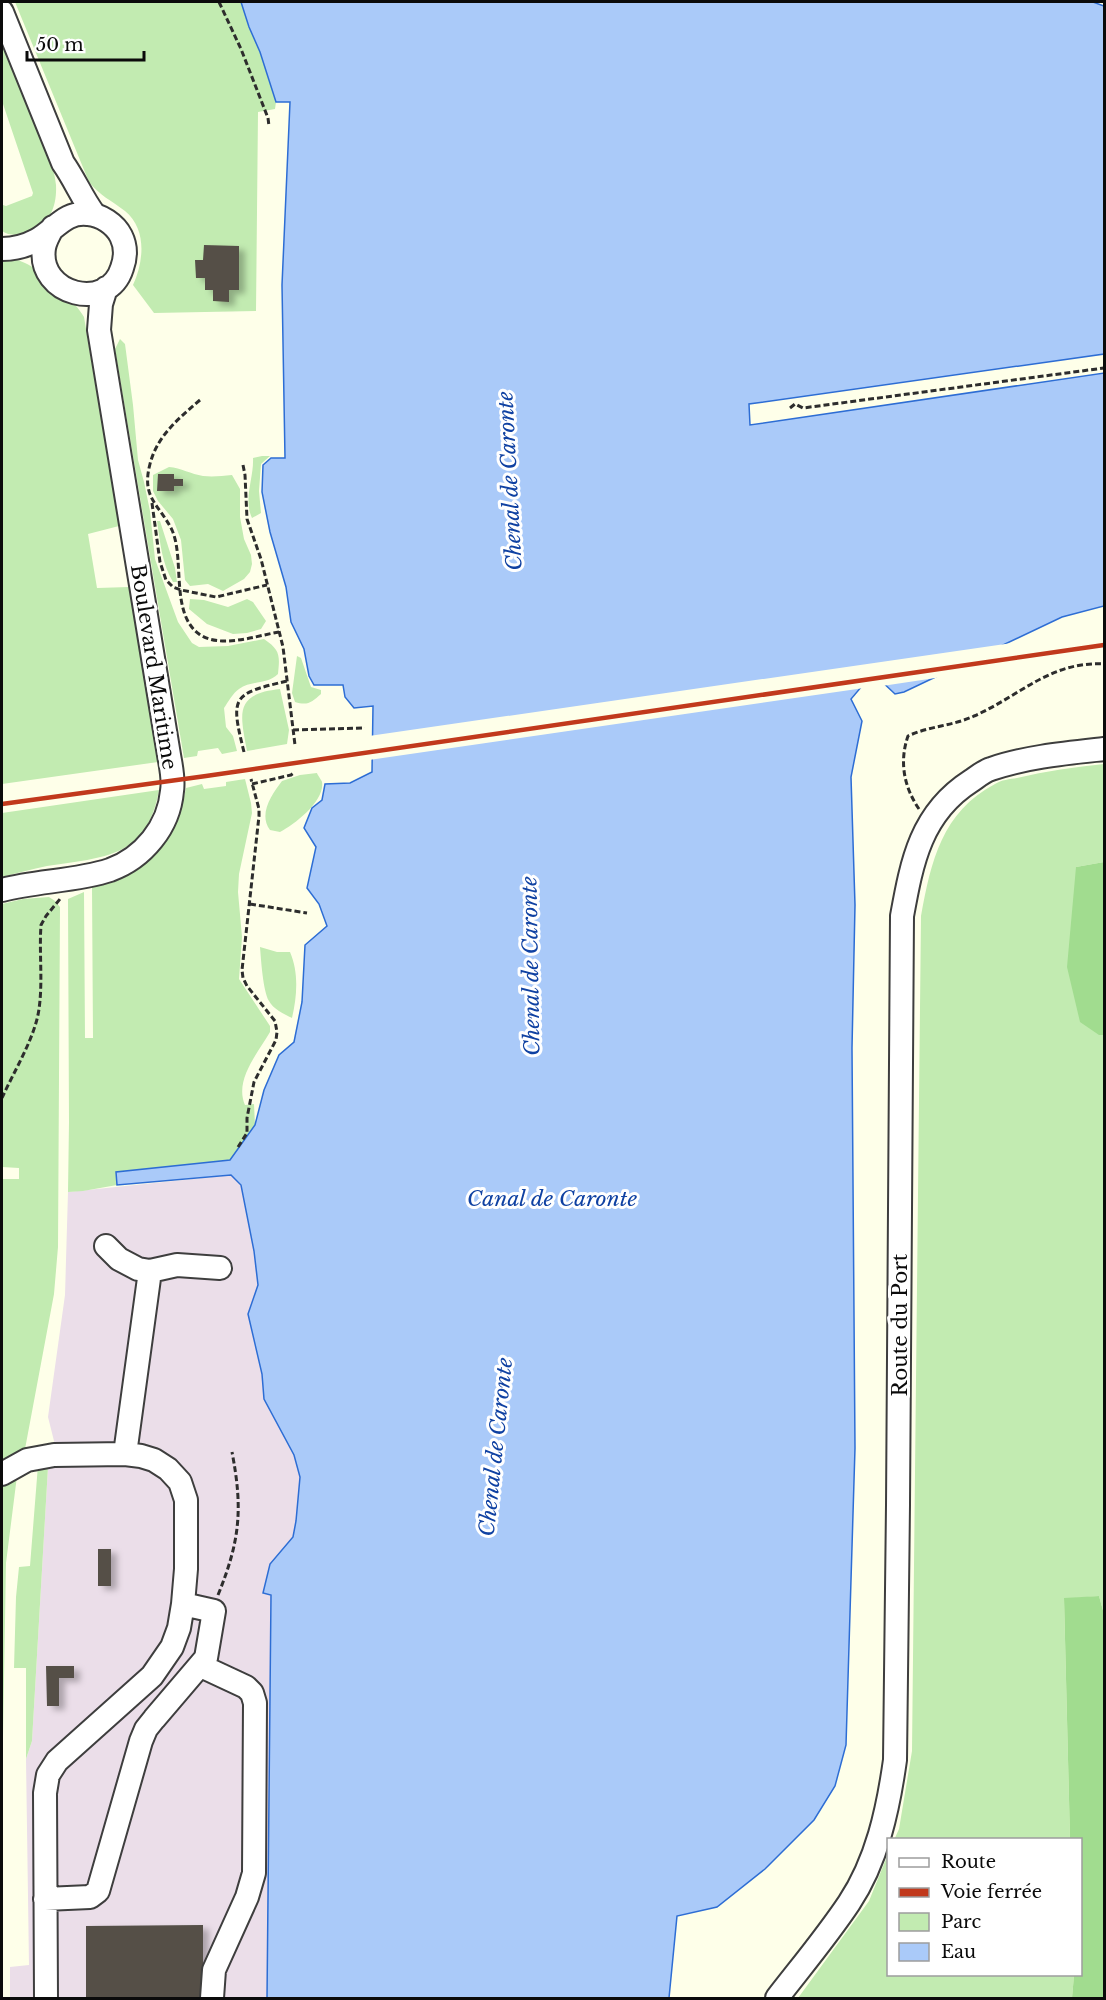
<svg xmlns="http://www.w3.org/2000/svg" width="1106" height="2000" font-family="'Libre Baskerville',serif">
	<style>
		.industrial { fill: #ebdee9 }
		.green { fill: #c2ebb1 }
		.forest { fill: #a1dc8f }
		.water { fill: #aacaf9; stroke: #2d6dd4; stroke-width: 1.5 }
		.pier { fill: #feffe9 }
		.building { fill: #544f47; filter: url(#shadow) }
		.lines { fill: none; stroke-linecap: round; stroke-linejoin: round }
		.minor-casing { stroke: #3e3e3e; stroke-width: 26 }
		.path { stroke: #2d2d2d; stroke-width: 3; stroke-dasharray: 6 3; stroke-linecap: butt }
		.minor { stroke: #fff; stroke-width: 22 }
		.rail { stroke: #c1391c; stroke-width: 4.5 }
		.labels { text-anchor: middle; dominant-baseline: central; stroke-width: 6; stroke-linejoin: round; paint-order: stroke }
		.street-label { font-size: 20px; fill: #0b0b0b; stroke: #fff }
		.water-label { font-size: 21px; font-style: italic; fill: #0f41a2; stroke: #fff }
	</style>
	<defs>
		<filter id="shadow"><feDropShadow dx="6" dy="4" stdDeviation="3" flood-color="#0004"/></filter>
	</defs>
	<rect width="100%" height="100%" fill="#feffe9"/>
	<path class="industrial" d="M231 1175 241 1185 254 1251 258 1285 248 1314 262 1374 264 1399 294 1455 300 1477 296 1521 293 1537 270 1564 264 1593 271 1594 267 1998H10V1967L29 1965 26 1759 32 1741 48 1467 55 1445 48 1417 65 1295 68 1192Z"/>
	<path class="green" d="M15 2H241L249 27 260 52 276 102 275 109 258 112 256 311 154 313 133 285C144 261 147 229 125 211 112 201 99 195 89 182Z
		M2 42C12 68 23 93 34 119 42 139 54 163 56 185 57 204 51 223 32 231 21 235 11 237 2 231V200L3 205 6 206 32 196 33 193 2 101Z
		M2 258C10 258 17 259 25 263 40 269 77 303 84 317L119 526 88 534 97 588 129 587 158 762 2 784Z
		M120 339 125 344 133 405 138 460 144 482 150 511 155 559 178 622 192 643 199 647 228 646 264 639C280 650 280 655 278 674 267 685 251 680 239 689 233 693 228 702 224 708L226 727 233 736 237 751 222 754 218 748 198 751 197 756 184 758 115 349Z
		M262 456H270L261 464 259 491 261 513 252 518C243 499 254 478 253 458Z
		M169 467C181 468 191 474 203 476 213 477 222 476 232 475L240 489V517L244 539 251 555 252 564 250 572 244 579 223 591 208 584 190 586 185 580 181 540 173 519 158 501 153 491V475Z
		M157 521H160L175 568 177 582H173C162 564 160 542 157 521Z
		M190 599 204 600 228 607 247 599 253 602 266 621 261 629 247 633 233 634 207 624 189 609Z
		M297 656 301 658 311 687 321 690V694C312 702 308 706 295 702L292 693Z
		M280 689 289 730 287 744 247 751C240 713 234 694 280 689Z
		M1104 764V862L1076 867 1099 1035H1104V1614L1099 1596 1064 1599 1070 1839 894 1840 899 1829 912 1751 921 916C931 861 942 812 995 784 1001 780 1010 779 1017 778 1046 771 1075 767 1104 764Z
		M317 773C317 774 322 781 322 782 325 801 295 824 280 832L270 830C258 814 272 794 282 781L300 775Z
		M245 779 251 803 252 813 239 874 238 892 242 937 239 979 270 1026V1032C258 1053 234 1080 245 1105L254 1104 255 1125 230 1160 116 1172 117 1185 83 1191 68 1192 69 1122 68 899 84 892 85 1038H93L92 887C102 881 113 881 123 876 160 859 178 826 186 788L202 784 204 789 226 786V782Z
		M159 790C147 858 105 857 47 866 32 869 17 873 2 877V813Z
		M49 897 55 901 60 907 58 1247 54 1294 25 1449 2 1462V1179H19V1168L2 1167V904L23 899Z
		M260 947 277 952H290C299 973 297 996 292 1018 284 1014 273 1009 269 1001 263 991 261 959 260 947Z
		M38 1465 48 1467 32 1741 26 1759V1668H14L16 1597 19 1567 30 1566Z
		M17 1476 6 1563 2 1796V1486Z
		M888 1854V1974L1074 1975 1072 1998H798L869 1901Z"/>
	<path class="forest" d="M1104 862V1035H1099L1080 1022 1067 967 1076 867Z
		M1099 1596 1104 1614V1998H1072L1074 1975 1080 1974V1840L1070 1839 1064 1598Z"/>
	<path class="water" d="M241 2H1093L1104 6V354L749 404 750 425 1104 373V606L1062 617 904 692 895 694 878 678 862 686 851 699 862 721 851 777 855 905 852 1048 855 1448 846 1745 835 1786 814 1820 765 1869 717 1907 677 1916 669 1998H267L271 1595 263 1593 270 1564 293 1537 296 1521 300 1477 294 1455 264 1399 262 1374 248 1314 258 1285 254 1251 241 1185 231 1175 117 1185 116 1172 230 1160 255 1125 264 1090 279 1055 294 1042 302 1002 305 945 327 926 319 904 307 888 316 847 304 828 312 808 322 800 325 784 350 783 372 772 373 706 354 708 345 697 343 685H314L309 676 304 649 291 622 286 587 270 532 262 492 263 465 271 458H285L282 285 290 102H276L260 52 249 27Z"/>
	<path class="pier" d="M1012 643 942 677 882 686 878 681 864 688 369 760V736Z"/>
	<path class="building" d="M204 245 239 246V290H229V302L213 301V290H205V278H196L195 260H203Z
		M158 474H174V479H183V486H174V491H157Z
		M98 1549H111V1586H98Z
		M46 1666H74V1678H59V1706H47Z
		M203 1925V1998H86V1926Z"/>
	<g class="lines">
		<g class="minor-casing">
			<path id="minor" d="M2 12 63 163C75 180 82 198 94 214
				M2 249C14 249 26 246 37 240 55 230 65 211 88 214 101 215 115 224 121 236 126 246 126 257 122 268 108 313 37 295 44 248 45 241 49 234 53 227
				M2 890C36 881 77 881 110 870 143 858 169 827 172 791 174 779 171 767 169 755L99 330 101 304 106 288
				M106 1246 119 1259 138 1269 150 1271 177 1265 220 1268
				M125 1454 150 1271
				M2 1474 27 1460 54 1455 125 1454 141 1456 154 1460 168 1469 180 1482 186 1500V1569L183 1604 179 1628 172 1647 152 1676 57 1761 48 1775 45 1793 46 1998
				M201 1666 246 1687 252 1693 255 1703 254 1873 247 1897 214 1970 212 1998
				M45 1899 90 1897 98 1891 141 1741 146 1729 154 1719 206 1658 214 1611 183 1604
				M777 1998C801 1967 827 1936 849 1903 877 1861 888 1810 895 1760L898 1505 902 916C912 861 921 813 971 781 977 777 984 771 991 769 1025 757 1068 753 1104 749"/>
		</g>
		<path class="path" d="M219 2 241 49 268 118 269 126
			M200 400C179 418 157 436 150 464 141 498 159 504 172 530 185 559 170 613 199 634 220 649 255 636 279 632
			M790 408 795 404 803 408 1104 368
			M243 465 245 475 247 519 261 559 283 647 295 745
			M152 503 160 562 166 580 173 587 181 590 216 597 267 585
			M293 730 365 728
			M244 752C230 696 232 694 287 681
			M252 784 291 775 295 772
			M919 809C904 787 899 762 908 736 929 726 953 726 974 716 1020 696 1050 661 1104 664
			M250 904 307 913
			M2 1098C14 1071 35 1038 39 1009 43 981 39 953 41 925L46 916 60 899
			M238 1147 247 1133V1118L254 1082 276 1040 277 1032 275 1021 247 986 243 978 242 970 259 816V809L251 779
			M218 1595C240 1541 243 1509 232 1452"/>
		<use href="#minor" class="minor"/>
		<path class="rail" d="M2 804 206 776 1104 645"/>
	</g>
	<g class="labels">
		<g class="street-label">
			<text transform="translate(154 667) rotate(81)">Boulevard Maritime</text>
			<text transform="translate(900 1325) rotate(-90)">Route du Port</text>
		</g>
		<g class="water-label">
			<text transform="translate(510 481) rotate(-93)">Chenal de Caronte</text>
			<text transform="translate(531 966) rotate(-91)">Chenal de Caronte</text>
			<text x="552" y="1199">Canal de Caronte</text>
			<text transform="translate(496 1447) rotate(-84)">Chenal de Caronte</text>
		</g>
	</g>
	<rect width="1106" height="2000" fill="none" stroke="#0b0b0b" stroke-width="6"/>
	<rect x="887" y="1838" width="195" height="138" fill="#ffffff" stroke="#9d9d9d" stroke-width="1.5"/>
	<rect x="899" y="1858" width="30" height="9" fill="#ffffff" stroke="#9d9d9d" stroke-width="1.5"/>
	<text x="941" y="1868" font-size="18" fill="#0b0b0b">Route</text>
	<rect x="899" y="1888" width="30" height="9" fill="#c1391c" stroke="#9d9d9d" stroke-width="1.5"/>
	<text x="941" y="1898" font-size="18" fill="#0b0b0b">Voie ferrée</text>
	<rect x="899" y="1913" width="30" height="18" fill="#c2ebb1" stroke="#9d9d9d" stroke-width="1.5"/>
	<text x="941" y="1928" font-size="18" fill="#0b0b0b">Parc</text>
	<rect x="899" y="1943" width="30" height="18" fill="#aacaf9" stroke="#9d9d9d" stroke-width="1.5"/>
	<text x="941" y="1958" font-size="18" fill="#0b0b0b">Eau</text>
	<path d="M27 51v9h117v-9" fill="none" stroke="#0b0b0b" stroke-width="3"/>
	<text x="36" y="51" font-size="18" fill="#0b0b0b" stroke="#ffffff" stroke-width="4.5" paint-order="stroke">50 m</text>
</svg>
